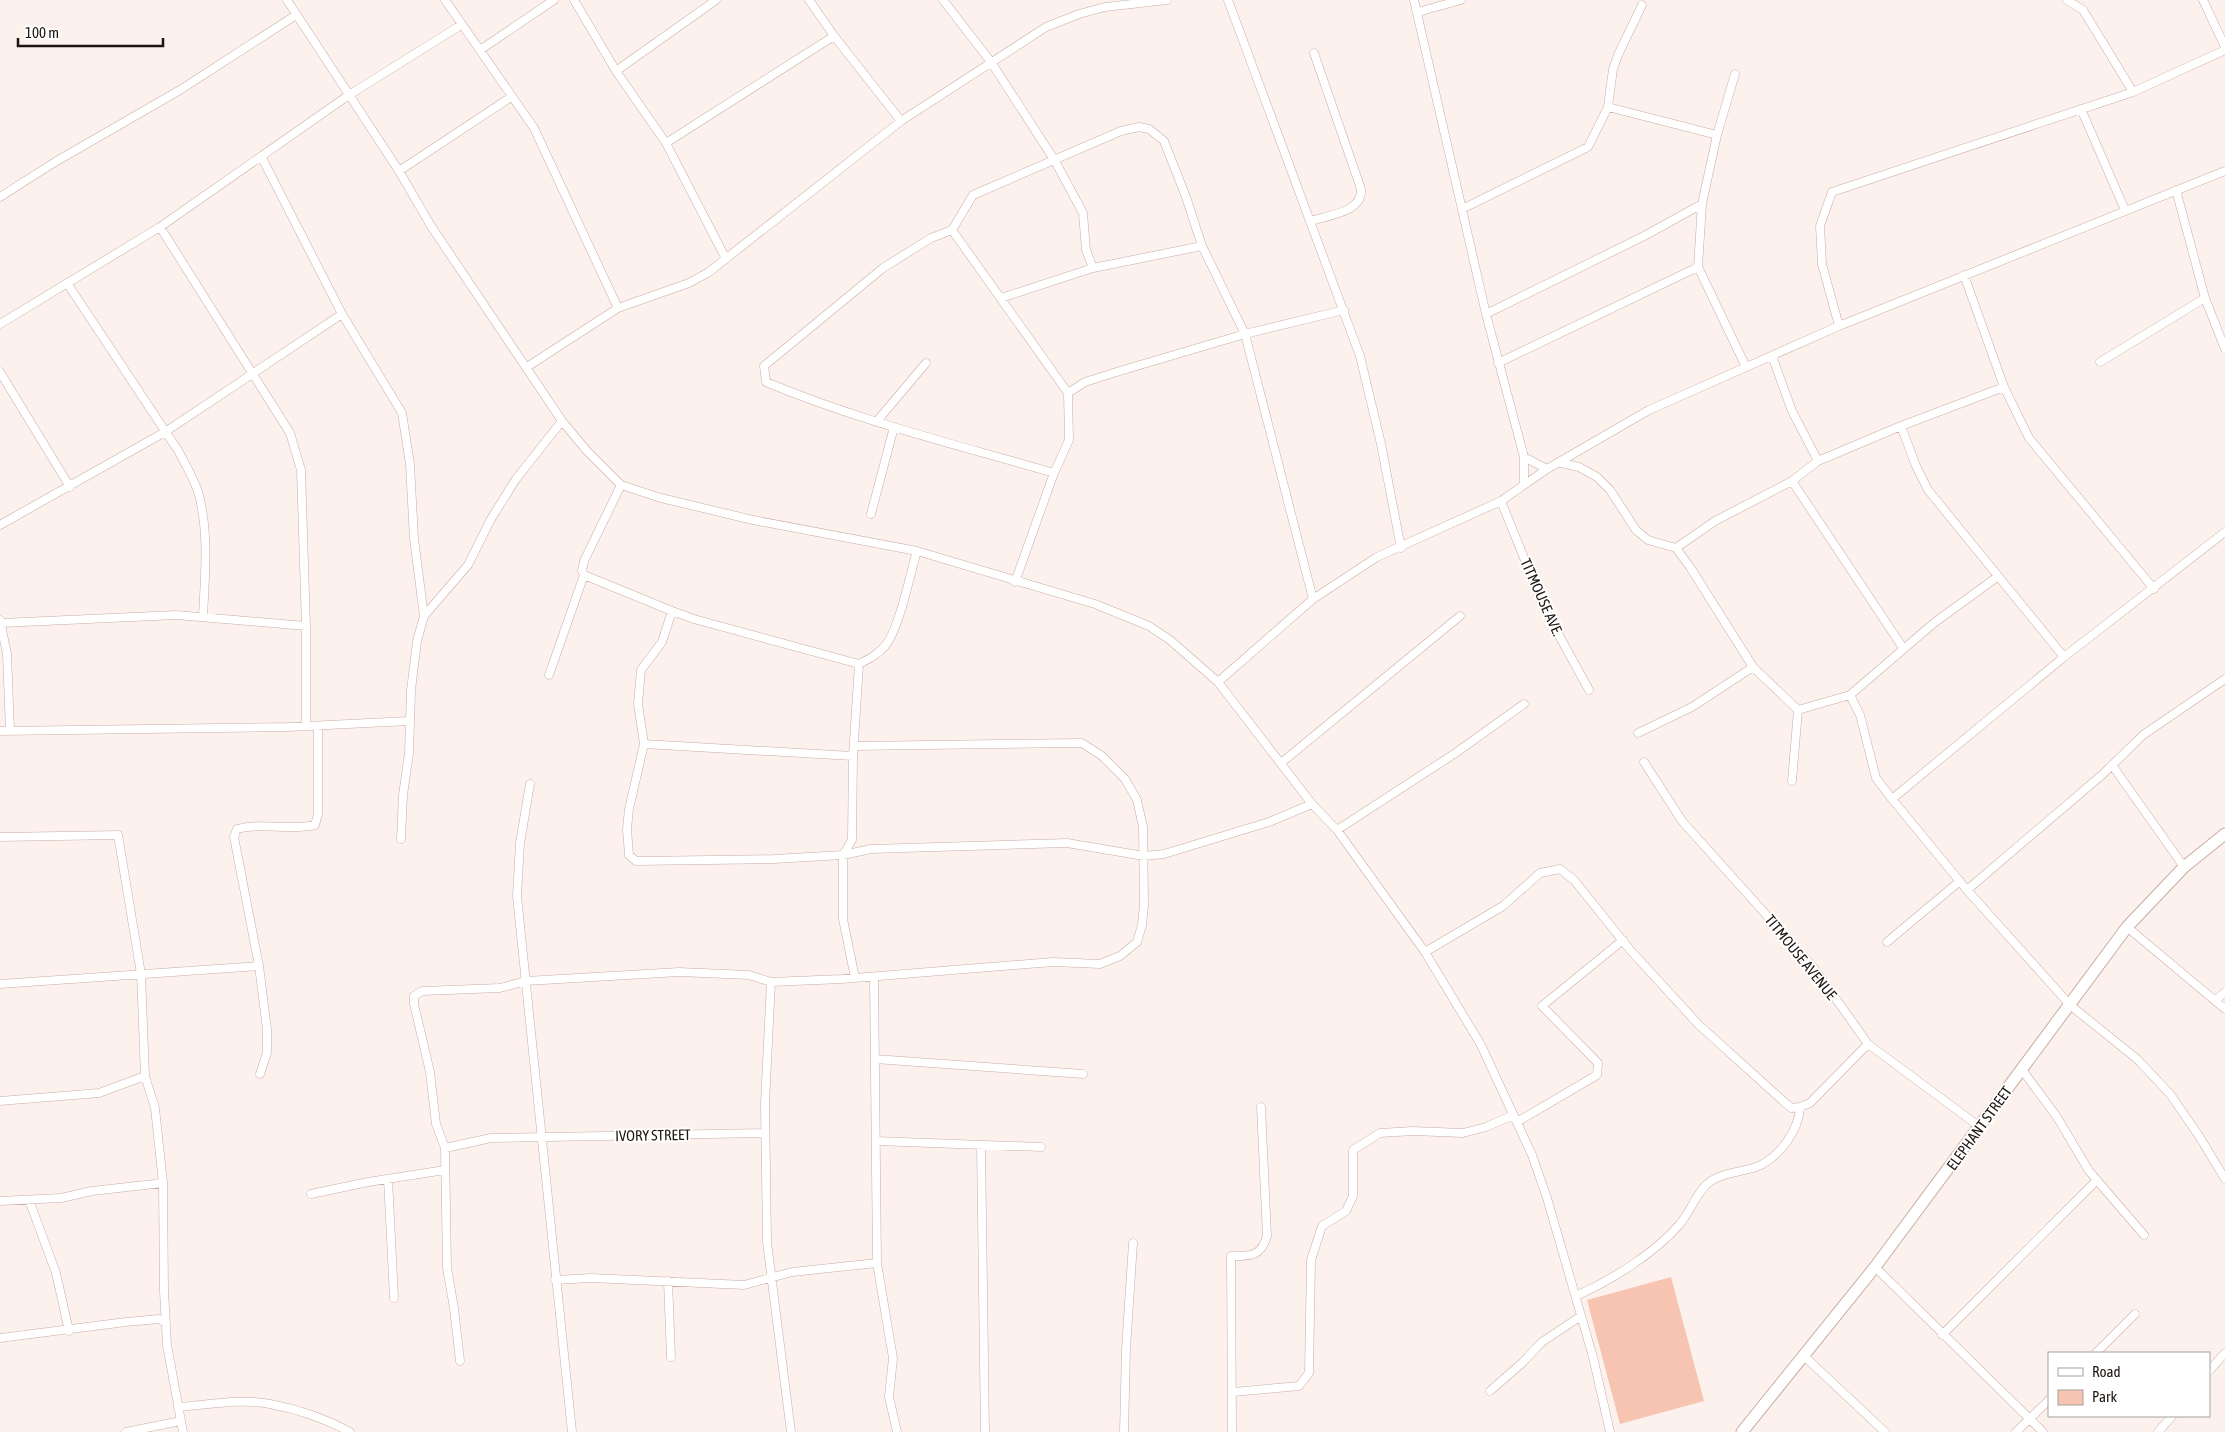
<svg xmlns="http://www.w3.org/2000/svg" width="2225" height="1432" font-family="'Asap Condensed',sans-serif">
	<style>
		.park { fill: #f6c4b1 }
		.lines { fill: none; stroke-linecap: round; stroke-linejoin: round }
		.minor-casing { stroke: #c8ada2; stroke-width: 9 }
		.secondary-casing { stroke: #c8ada2; stroke-width: 13 }
		.minor { stroke: #fff; stroke-width: 8 }
		.secondary { stroke: #fff; stroke-width: 11 }
		.labels { text-anchor: middle; dominant-baseline: central; stroke-width: 4; stroke-linejoin: round; paint-order: stroke }
		.street-label { font-size: 15px; fill: #1e1511; stroke: #fff }
	</style>
	<rect width="100%" height="100%" fill="#fdf1ed"/>
	<path class="park" d="M1671 1277 1704 1401 1620 1424 1587 1300Z"/>
	<g class="lines">
		<g class="minor-casing">
			<path id="minor" d="M287 0 399 171 431 226 562 421 587 451 621 485 661 498 753 520 917 551 1095 604 1149 626 1170 640 1218 682 1312 804 1337 830 1425 952 1481 1045 1532 1155 1547 1198 1593 1357 1610 1432
				M445 0 534 128 618 308
				M574 0 616 71 666 143 726 259
				M809 0 834 36 901 121
				M943 0 991 62 1055 161 1083 213 1086 250 1093 268
				M1228 0 1360 356 1381 444 1401 548
				M1414 0 1486 314 1524 457V484
				M2067 0 2083 10 2133 92
				M2203 0 2225 47
				M1418 12 1461 0
				M480 50 554 0
				M616 71 716 0
				M1735 74 1717 135 1702 204 1698 267 1746 367
				M1608 107 1717 135
				M2081 109 2125 210
				M666 143 834 36
				M261 156 342 314 402 413 410 464 414 539 424 616
				M399 171 511 97
				M2176 190 2205 298 2225 349
				M0 197 55 162 180 90 296 15
				M1462 209 1588 147 1608 107 1613 69 1618 55 1642 5
				M1311 221C1329 215 1363 212 1361 189L1314 53
				M160 227 290 433 301 470 306 626
				M952 230 1068 393
				M1964 275 2004 387 2029 438 2154 589
				M67 283 179 452C186 466 195 480 199 495 209 534 205 576 203 616
				M1001 298 1093 268 1202 246
				M1486 314 1646 235 1702 204
				M0 324 160 227 349 95 461 25
				M1839 326 1822 264 1820 226 1832 192 2133 92 2225 50
				M1772 356 1792 411 1818 461
				M2100 362 2205 298
				M1498 363 1698 267
				M527 367 618 308 689 283 709 272 901 121 1046 27 1079 14 1105 7 1167 0
				M0 372 70 487
				M877 421 926 363
				M1901 426 1916 466 1928 490 2064 657
				M1524 457 1547 469
				M1561 463 1579 467 1597 477 1610 490 1636 530 1648 540 1676 548 1690 567 1753 667 1798 710
				M1054 473C958 445 859 421 766 382L764 366 883 268 931 238 952 230 973 195 1121 131 1139 127 1149 129 1164 141 1186 197 1202 246 1245 334 1313 599
				M1792 481 1903 648
				M1501 501 1545 610 1589 690
				M871 514 894 427
				M0 525 165 432 342 314
				M1676 548 1715 521 1792 481 1818 461 1901 426 2004 387
				M917 551C910 574 899 630 885 646 877 655 869 659 859 664L694 619 672 611 662 642 641 670 638 704 644 744 629 809 627 829 629 855 636 861 774 859 843 855 871 849 1067 843 1144 856 1164 854 1269 822 1312 804
				M584 575 672 611
				M1015 582 1054 473 1069 440 1068 393 1085 382 1123 370 1245 334 1344 310
				M0 620 7 654 10 731
				M1 623 176 615 306 626V726
				M549 675 584 575 582 571 584 561 621 485
				M1218 682 1313 599 1377 557 1501 501 1547 469 1649 410 1839 326 2225 171
				M1850 695 1860 715 1876 778 1892 799 1967 890 2070 1005 2137 1059 2170 1094 2199 1136 2225 1179
				M1798 710 1850 695 1934 623 1997 577
				M0 731 288 727 409 721
				M1638 733 1692 707 1753 667
				M644 744 853 756
				M1644 762 1682 821 1814 968 1868 1044 1980 1127
				M1281 763 1460 616
				M2112 765 2184 867
				M1792 781 1798 710
				M530 784 520 843 517 896 572 1432
				M1892 799 2064 657 2225 532
				M1337 830 1457 752 1524 704
				M0 837 118 835 141 974 145 1076 155 1108 163 1183 164 1291 167 1345 183 1432
				M401 839 403 795 409 753 411 690 417 641 424 616 468 565 491 519 516 479 562 421
				M1967 890 2103 774 2143 735 2225 679
				M2127 927 2225 1009
				M1887 942 1960 881
				M1425 952 1503 906 1540 873 1560 869 1574 880 1631 951 1699 1025 1791 1108 1800 1107 1810 1103 1868 1044
				M874 977 877 1263 893 1358 889 1397 897 1432
				M855 978 843 919V855L852 840 853 756 859 664
				M771 982 765 1103 767 1242 791 1432
				M0 984 259 966
				M2216 1000 2225 992
				M875 1059 1083 1074
				M2023 1071 2057 1117 2089 1171 2144 1235
				M260 1074 267 1053V1029L259 966 234 837 237 829C262 822 290 831 315 825L318 814V726
				M0 1101 99 1093 145 1076
				M1517 1122 1597 1075 1598 1063 1542 1006 1623 940
				M876 1141 1041 1147
				M981 1145 985 1432
				M445 1148 436 1124 430 1072 414 1004V996L422 991 500 988 526 981 679 972 749 975 771 982 842 979 1053 962 1100 964 1120 956 1137 942 1142 925 1144 905 1143 827 1137 800 1125 779 1102 756 1082 743 854 746
				M388 1179 394 1298
				M311 1194 368 1182 445 1170
				M29 1200 56 1273 69 1331
				M0 1201 61 1198 92 1191 163 1183
				M1875 1267 2043 1432
				M555 1280 591 1278 744 1285 792 1272 877 1263
				M668 1281 671 1357
				M1576 1296C1610 1281 1655 1253 1679 1225 1690 1213 1695 1195 1707 1184 1722 1171 1744 1173 1761 1165 1781 1154 1799 1130 1800 1107
				M1942 1335 2097 1180
				M0 1338 126 1322 159 1319 166 1323
				M2096 1353 2135 1314
				M1804 1356 1885 1432
				M460 1361 454 1308 447 1268 445 1148 491 1138 765 1133
				M2209 1371 2225 1353
				M1490 1391 1522 1363 1542 1342 1581 1316
				M1233 1392 1299 1386 1309 1373 1311 1260 1322 1226 1346 1211 1353 1196V1150L1380 1133 1413 1131 1463 1133 1486 1127 1513 1115
				M178 1407C208 1405 241 1398 270 1404 297 1409 326 1419 350 1432
				M126 1432 181 1421
				M1124 1432 1126 1349 1133 1243
				M1232 1432 1231 1256C1250 1256 1261 1257 1267 1236L1261 1107
				M2016 1432 2049 1400
				M2158 1432 2172 1416"/>
		</g>
		<g class="secondary-casing">
			<path id="secondary" d="M1742 1432 1875 1267 2127 927 2184 867 2225 834"/>
		</g>
		<use href="#minor" class="minor"/>
		<use href="#secondary" class="secondary"/>
	</g>
	<g class="labels">
		<g class="street-label">
			<text transform="translate(1542 597) rotate(66)">TITMOUSE AVE.</text>
			<text transform="translate(1801 957) rotate(51)">TITMOUSE AVENUE</text>
			<text transform="translate(1979 1128) rotate(-54)">ELEPHANT STREET</text>
			<text transform="translate(653 1135) rotate(-1)">IVORY STREET</text>
		</g>
	</g>
	<rect x="2048" y="1352" width="162" height="65" fill="#ffffff" stroke="#a5a1a0"/>
	<rect x="2058" y="1368" width="25" height="8" fill="#ffffff" stroke="#a5a1a0"/>
	<text x="2092" y="1377" font-size="15" fill="#1e1511">Road</text>
	<rect x="2058" y="1390" width="25" height="15" fill="#f6c4b1" stroke="#a5a1a0"/>
	<text x="2092" y="1402" font-size="15" fill="#1e1511">Park</text>
	<path d="M18 38v8h145v-8" fill="none" stroke="#1e1511" stroke-width="2.5"/>
	<text x="25" y="38" font-size="15" fill="#1e1511" stroke="#ffffff" stroke-width="4" paint-order="stroke">100 m</text>
</svg>
